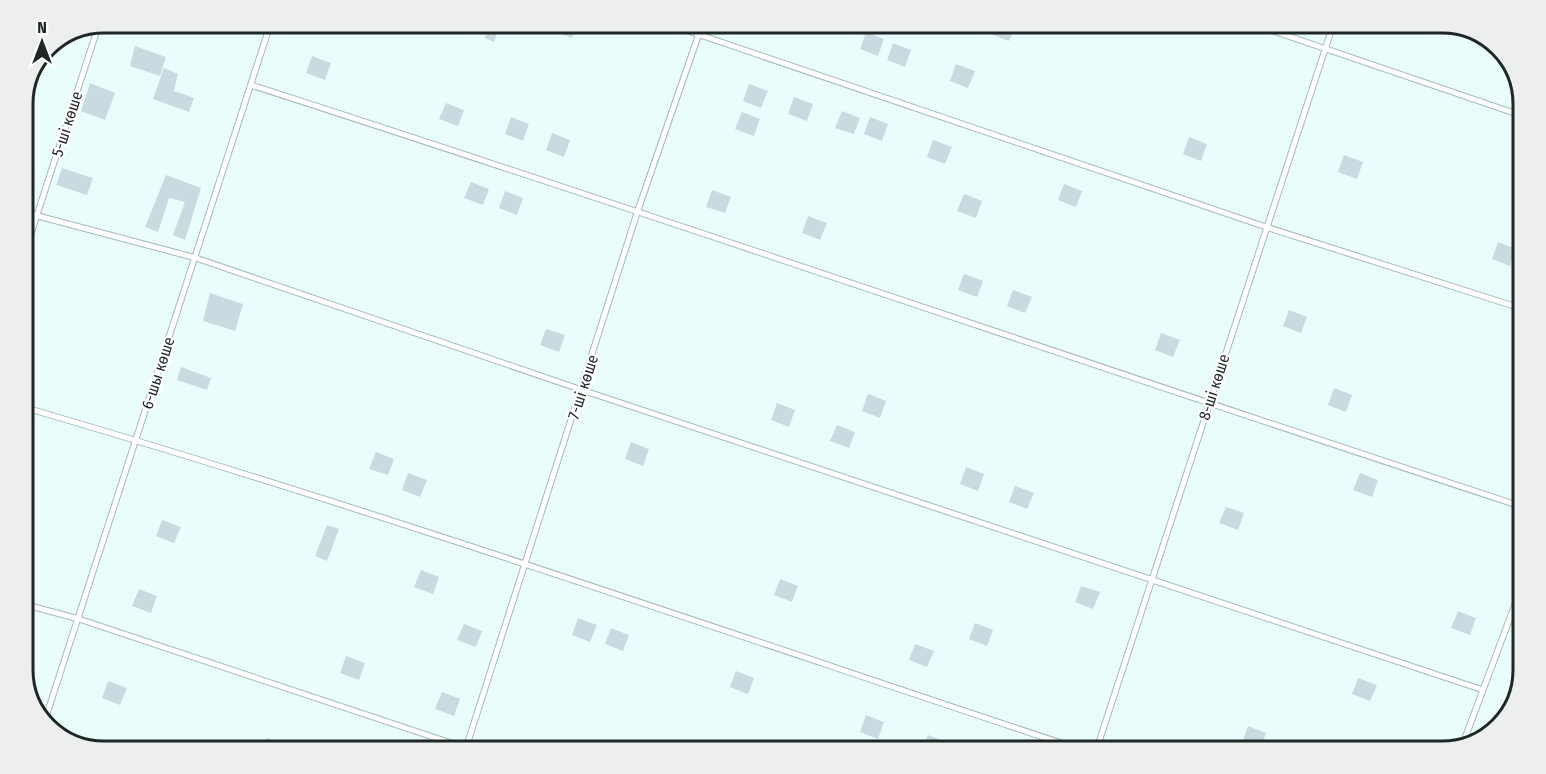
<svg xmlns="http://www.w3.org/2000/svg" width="1546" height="774" font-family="'Fira Sans Condensed',sans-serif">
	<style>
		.building { fill: #c9dae1 }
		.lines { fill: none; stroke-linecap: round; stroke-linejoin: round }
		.service-casing { stroke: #a6b9b9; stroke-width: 7 }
		.service { stroke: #fff; stroke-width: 5 }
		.labels { text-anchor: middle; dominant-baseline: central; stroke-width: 4.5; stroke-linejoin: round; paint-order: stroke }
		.street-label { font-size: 16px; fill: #1f2626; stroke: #fff }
		.rim { fill: none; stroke: #1f2626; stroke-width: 3 }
	</style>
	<rect width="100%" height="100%" fill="#eafdfd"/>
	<path class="building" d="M490 22 500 25 494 42 485 38Z
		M557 22H578L572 38 554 31Z
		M995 22 1016 24 1009 41 991 34Z
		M866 32 884 39 878 56 860 49Z
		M893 43 911 50 905 67 887 60Z
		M135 46 166 57 160 76 130 66Z
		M312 56 331 63 325 80 306 73Z
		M956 64 975 71 968 88 950 81Z
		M164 68 178 74 174 91 194 98 189 112 153 99Z
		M90 83 115 93 105 120 81 111Z
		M749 84 768 91 761 108 743 101Z
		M794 97 813 104 807 121 788 114Z
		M446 103 464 110 458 126 439 119Z
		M842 111 860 118 854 134 835 128Z
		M742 112 760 119 754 136 735 129Z
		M511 117 529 124 523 141 505 134Z
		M870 117 888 124 882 141 864 134Z
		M552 133 570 140 564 157 546 150Z
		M1189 137 1207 144 1201 161 1183 154Z
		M933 140 952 147 945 164 927 157Z
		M1344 155 1363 162 1357 179 1338 172Z
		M62 168 93 178 87 195 56 185Z
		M166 175 201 188 185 240 173 235 185 202 169 198 158 232 145 227Z
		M471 182 489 189 483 205 464 198Z
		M1064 184 1082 191 1076 207 1058 200Z
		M712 190 731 197 725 213 706 207Z
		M505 191 523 198 517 215 499 208Z
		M964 194 982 201 976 218 957 211Z
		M808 216 827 223 820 240 802 233Z
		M1498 242 1516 249 1510 266 1492 259Z
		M964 274 983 281 977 297 958 290Z
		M1013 290 1032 297 1025 313 1007 306Z
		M210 293 243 304 235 331 203 321Z
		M1289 310 1307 317 1301 333 1283 326Z
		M546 329 565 335 559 352 540 345Z
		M1161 333 1180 340 1173 357 1155 350Z
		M181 367 211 378 207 390 177 380Z
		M1334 388 1352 395 1346 412 1328 405Z
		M868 394 886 401 880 418 862 411Z
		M777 403 795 410 789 427 771 420Z
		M837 425 855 432 849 448 830 441Z
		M631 442 649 449 643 466 625 459Z
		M376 452 394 459 388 475 369 469Z
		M966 467 984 474 978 491 960 484Z
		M408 473 427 480 420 497 402 490Z
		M1360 473 1378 480 1372 497 1353 490Z
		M1015 486 1034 493 1027 509 1009 502Z
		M1226 507 1244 513 1238 530 1219 523Z
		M162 520 181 527 174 543 156 536Z
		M327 525 339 529 327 561 315 556Z
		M421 570 439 577 433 594 414 587Z
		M780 579 798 586 792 602 774 595Z
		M1081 586 1100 592 1093 609 1075 602Z
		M139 589 157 596 151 613 132 606Z
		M1458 611 1476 618 1470 635 1451 628Z
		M578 618 597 625 590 642 572 635Z
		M975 623 993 630 987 646 969 639Z
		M464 624 482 631 476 647 457 640Z
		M611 628 629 635 623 651 605 644Z
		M915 644 934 651 927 667 909 660Z
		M346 656 365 663 359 680 340 673Z
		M736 671 754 678 748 694 730 687Z
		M1358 678 1377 685 1370 701 1352 694Z
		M108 681 127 688 120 705 102 698Z
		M442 692 460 699 454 716 435 709Z
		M866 715 884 722 878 739 860 732Z
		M1248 726 1266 733 1260 750 1242 743Z
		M928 735 946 742 943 751H921Z
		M267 738 286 745 283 751H262Z
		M619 741 637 748 636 751H615Z"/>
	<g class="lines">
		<g class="service-casing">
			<path id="service" d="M662 22 1266 227 1523 309
				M1247 22 1523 116
				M251 85C677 222 1099 368 1523 507
				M23 212 196 258 582 390 1483 690
				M23 258 99 24
				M23 407C380 511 732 634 1085 751
				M23 604 79 619 475 751
				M44 723 271 22
				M1462 746 1523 583
				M465 751 638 210 703 22
				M1096 751 1334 22"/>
		</g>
		<use href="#service" class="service"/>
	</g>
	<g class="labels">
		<g class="street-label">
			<text transform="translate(67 124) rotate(-72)">5-ші көше</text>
			<text transform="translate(158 373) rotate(-72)">6-шы көше</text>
			<text transform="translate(583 387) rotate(-72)">7-ші көше</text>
			<text transform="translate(1214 387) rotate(-72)">8-ші көше</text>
		</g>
	</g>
	<path d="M0 0H1546V774H0ZM104 33H1442A71 71 0 0 1 1513 104V670A71 71 0 0 1 1442 741H104A71 71 0 0 1 33 670V104A71 71 0 0 1 104 33Z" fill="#edeeee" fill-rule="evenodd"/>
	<path class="rim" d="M104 33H1442A71 71 0 0 1 1513 104V670A71 71 0 0 1 1442 741H104A71 71 0 0 1 33 670V104A71 71 0 0 1 104 33Z"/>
	<g transform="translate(42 42)" stroke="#ffffff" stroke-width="4.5" paint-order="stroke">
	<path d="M0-4.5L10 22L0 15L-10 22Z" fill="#1f2626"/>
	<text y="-9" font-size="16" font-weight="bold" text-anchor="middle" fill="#1f2626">N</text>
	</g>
</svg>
